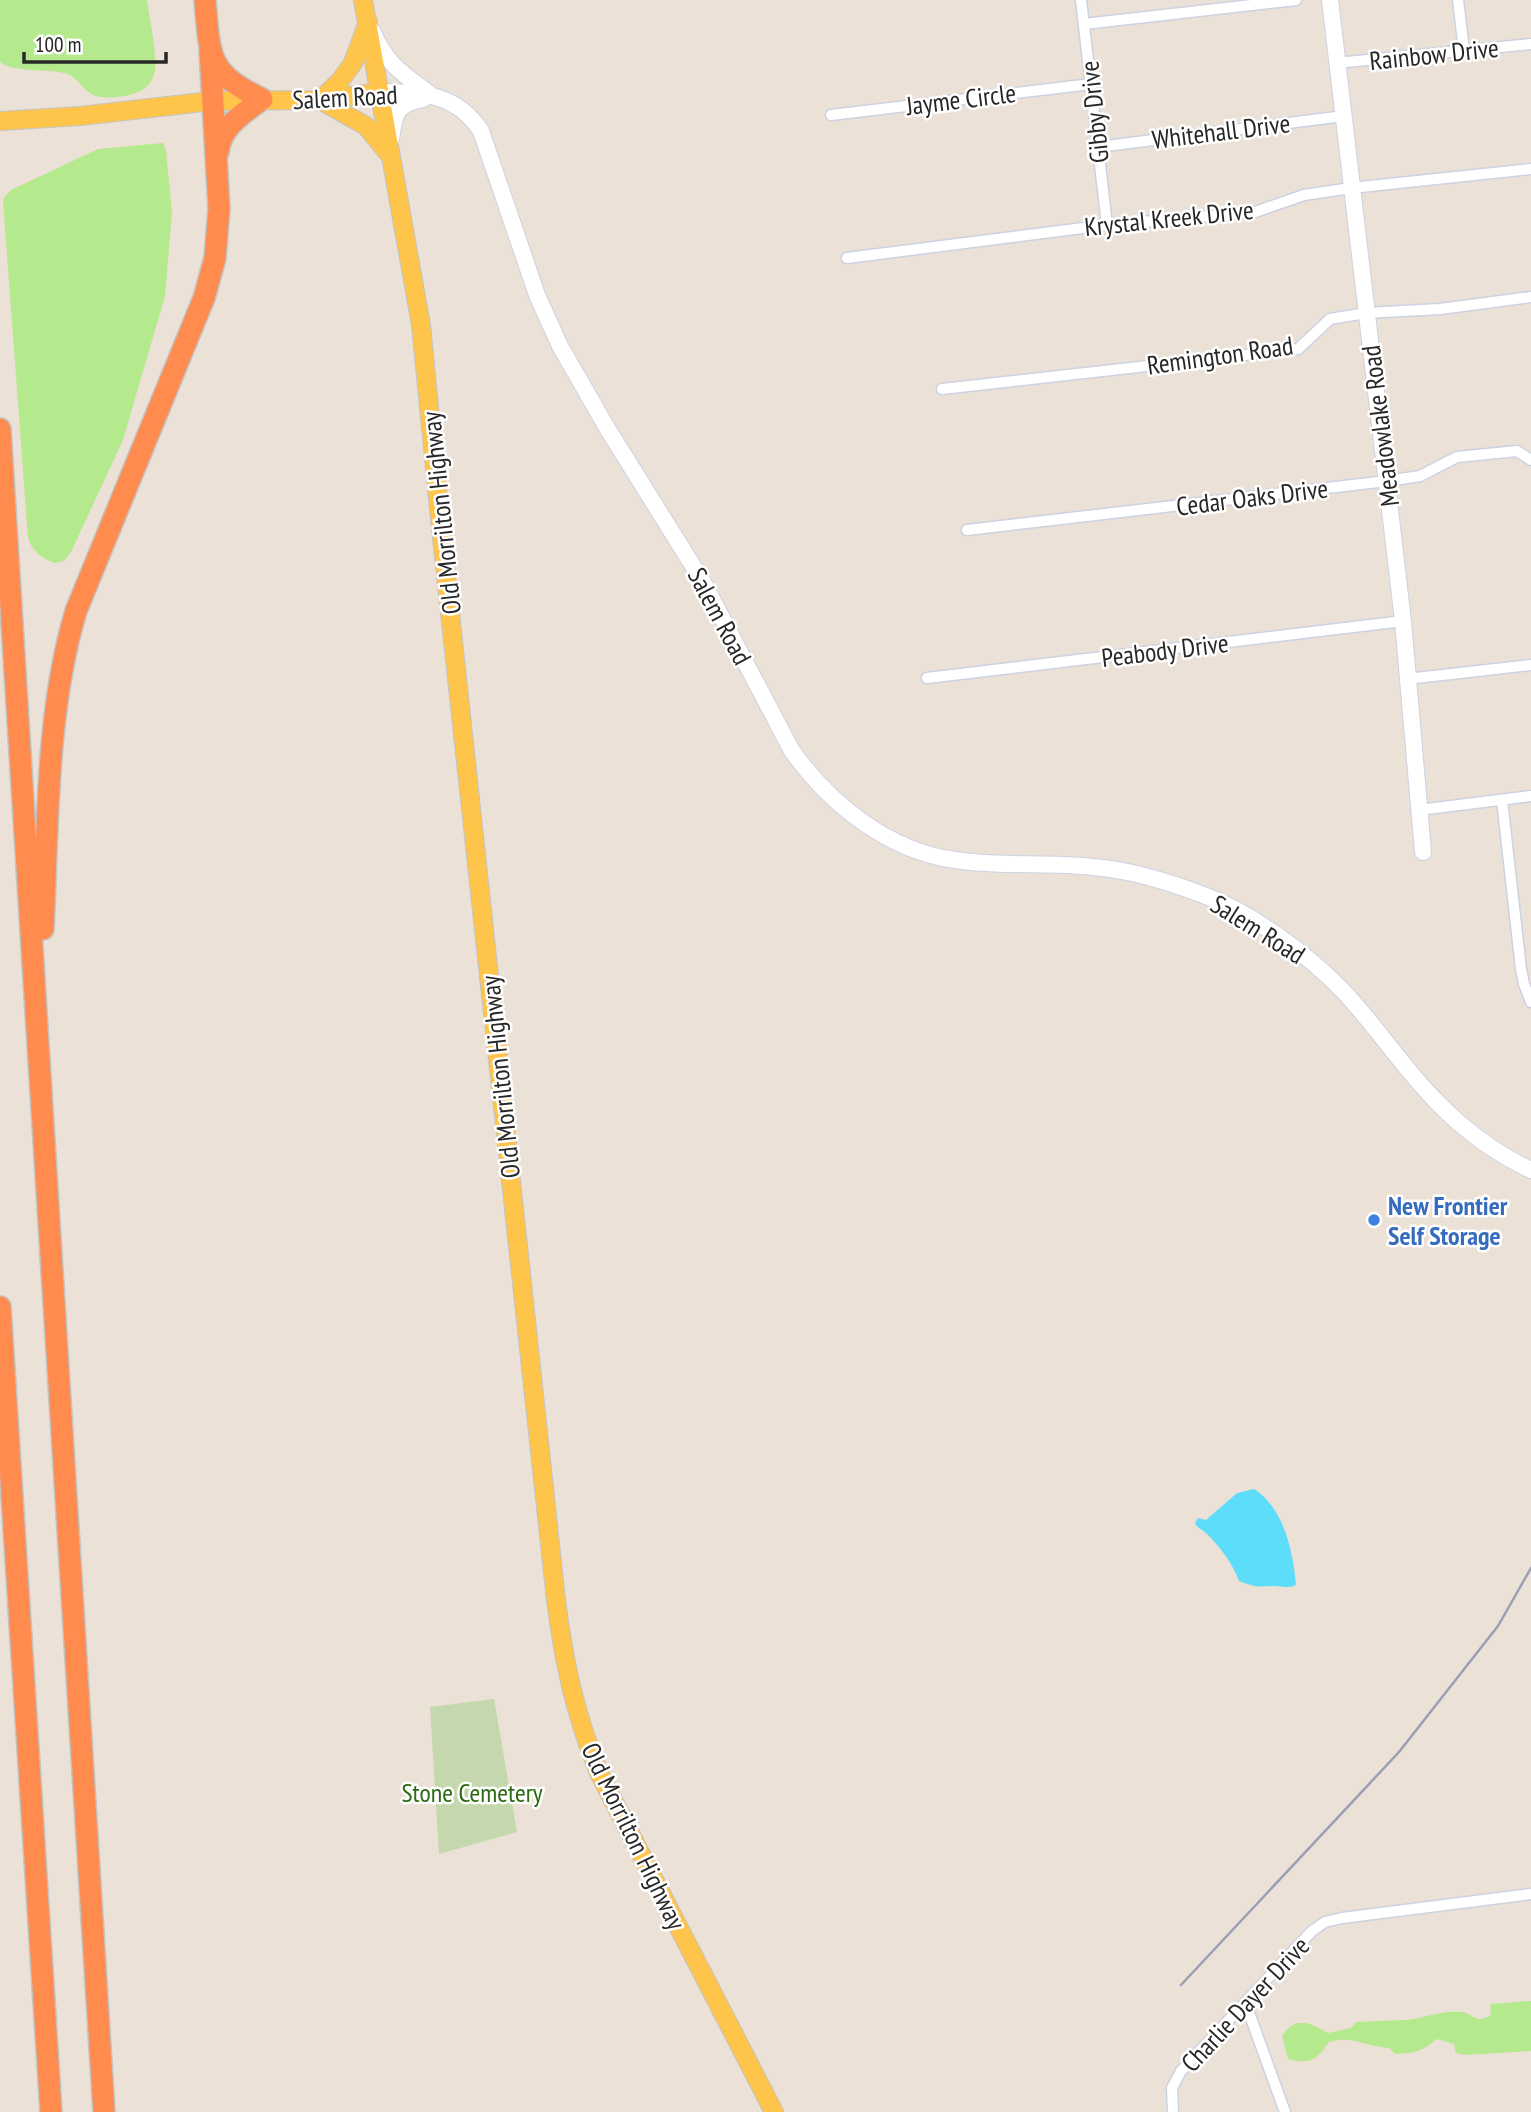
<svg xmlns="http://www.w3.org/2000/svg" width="1531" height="2112" font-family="'PT Sans Narrow',sans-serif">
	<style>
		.green { fill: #b4e98d }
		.cemetery { fill: #c5d7ac }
		.water { fill: #5eddfa }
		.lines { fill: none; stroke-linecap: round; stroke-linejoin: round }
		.street-casing { stroke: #ccd2e2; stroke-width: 13 }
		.secondary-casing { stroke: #ccd2e2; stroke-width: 18 }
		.primary-casing { stroke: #c3c3c3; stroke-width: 20 }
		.highway-casing { stroke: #c3c3c3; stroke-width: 24 }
		.street { stroke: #fff; stroke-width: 10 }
		.secondary { stroke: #fff; stroke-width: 16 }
		.primary { stroke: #fec54a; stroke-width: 18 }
		.highway { stroke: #ff8c4e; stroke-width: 21 }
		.rail { stroke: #999fb4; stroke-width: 2.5 }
		.shop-dot { fill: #3f7fe0; stroke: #fff; stroke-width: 2.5 }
		.labels { text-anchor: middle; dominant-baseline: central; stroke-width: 5; stroke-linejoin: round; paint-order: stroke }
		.street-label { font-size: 26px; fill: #272727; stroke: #fff }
		.shop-label { font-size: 26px; font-weight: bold; fill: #366cbe; stroke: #fff; text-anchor: start }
		.park-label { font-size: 26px; fill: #2b6912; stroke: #fff }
	</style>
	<rect width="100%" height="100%" fill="#ece1d7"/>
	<path class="green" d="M0 0H147C149 16 159 62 154 75 150 88 137 94 125 96 115 97 102 99 93 95 83 90 78 78 68 74 48 68 14 73 0 62Z
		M163 143 166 150 172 213 165 296 123 440 71 552 64 561 55 563C43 559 32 551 28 538L3 201 5 196 11 190 98 149Z
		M1531 2001V2051L1465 2055 1456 2053 1454 2044 1437 2039C1423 2051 1413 2054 1395 2054L1389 2048C1365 2047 1353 2035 1329 2042 1317 2060 1309 2065 1288 2059L1282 2036C1296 2015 1310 2023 1328 2033L1351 2028 1356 2022C1373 2021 1389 2021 1406 2020 1424 2018 1443 2010 1461 2012 1474 2013 1475 2025 1491 2015L1490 2004Z"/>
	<path class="cemetery" d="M494 1699 517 1832 439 1854 430 1707Z"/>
	<path class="water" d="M1254 1489C1284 1508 1293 1551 1296 1585 1288 1589 1282 1586 1273 1586 1257 1587 1255 1587 1239 1581 1233 1564 1220 1547 1207 1534 1202 1529 1198 1529 1195 1523L1198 1518 1206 1520 1237 1493Z"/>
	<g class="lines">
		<g class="street-casing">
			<path id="street" d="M1081 0 1107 225
				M1458 0 1464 50
				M1084 24 1296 0
				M1336 63 1531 44
				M831 115 1091 84
				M1098 147 1344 116
				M847 258 1107 225 1255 212 1304 195 1351 188 1531 169
				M942 389 1298 349 1330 319 1366 313 1440 309 1531 297
				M967 530 1387 481 1420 476 1457 457 1517 451 1531 460
				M927 678 1403 621
				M1407 679 1531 665
				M1502 800 1521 969 1524 984 1531 1002
				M1419 810 1531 796
				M1244 2005 1248 2010 1285 2112
				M1173 2112 1172 2088 1181 2071 1312 1931 1325 1922 1342 1918 1531 1894"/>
		</g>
		<g class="secondary-casing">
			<path id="secondary" d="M1330 0 1403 621 1423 852
				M372 31C388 66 402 73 431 95
				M380 92C423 93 456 93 481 131L537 295 560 346 607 428 703 582 792 751C830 804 888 851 955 860 1000 867 1047 862 1093 867 1131 870 1170 882 1206 896 1253 914 1310 956 1344 992 1377 1027 1403 1068 1437 1102 1463 1129 1497 1154 1531 1170
				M391 139C394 115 396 103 423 99"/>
		</g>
		<g class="primary-casing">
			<path id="primary" d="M363 0 421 325 441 529 556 1600C564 1663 575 1714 599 1773L774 2112
				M368 22 353 63 340 81 320 100 366 126 388 153
				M0 121 80 116 212 101 320 100 380 92"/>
		</g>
		<g class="highway-casing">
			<path id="highway" d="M205 0C210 57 207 72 262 99 243 114 221 126 218 152
				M0 429 104 2112
				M43 929C48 825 46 711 76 611L204 298 215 258 219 209 210 50
				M0 1307 51 2112"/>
		</g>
		<use href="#street" class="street"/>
		<use href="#secondary" class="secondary"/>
		<use href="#primary" class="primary"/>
		<use href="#highway" class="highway"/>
		<path class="rail" d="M1181 1985 1399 1752 1498 1626 1531 1568"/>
	</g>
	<circle class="shop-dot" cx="1374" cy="1220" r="7"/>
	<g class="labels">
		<g class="street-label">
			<text transform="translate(1434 54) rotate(-6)">Rainbow Drive</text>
			<text transform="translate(345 97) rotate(-3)">Salem Road</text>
			<text transform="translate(961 99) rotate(-7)">Jayme Circle</text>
			<text transform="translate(1094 112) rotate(-96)">Gibby Drive</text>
			<text transform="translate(1221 131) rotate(-7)">Whitehall Drive</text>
			<text transform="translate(1169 218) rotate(-6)">Krystal Kreek Drive</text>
			<text transform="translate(1220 355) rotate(-8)">Remington Road</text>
			<text transform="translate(1380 426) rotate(-97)">Meadowlake Road</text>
			<text transform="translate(1252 497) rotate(-7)">Cedar Oaks Drive</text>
			<text transform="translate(441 513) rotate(-96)">Old Morrilton Highway</text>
			<text transform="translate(720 616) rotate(62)">Salem Road</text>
			<text transform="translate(1165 650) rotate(-7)">Peabody Drive</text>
			<text transform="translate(1258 929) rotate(32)">Salem Road</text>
			<text transform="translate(500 1077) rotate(-96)">Old Morrilton Highway</text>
			<text transform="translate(634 1836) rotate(64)">Old Morrilton Highway</text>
			<text transform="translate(1245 2004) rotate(-47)">Charlie Dayer Drive</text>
		</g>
		<g class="shop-label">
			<text x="1388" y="1205">New Frontier<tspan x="1388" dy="30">Self Storage</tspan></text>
		</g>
		<g class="park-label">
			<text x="472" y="1792">Stone Cemetery</text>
		</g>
	</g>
	<path d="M24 52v10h142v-10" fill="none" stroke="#272727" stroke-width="3.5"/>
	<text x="35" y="52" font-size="21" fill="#272727" stroke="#ffffff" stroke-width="5" paint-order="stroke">100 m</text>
</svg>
